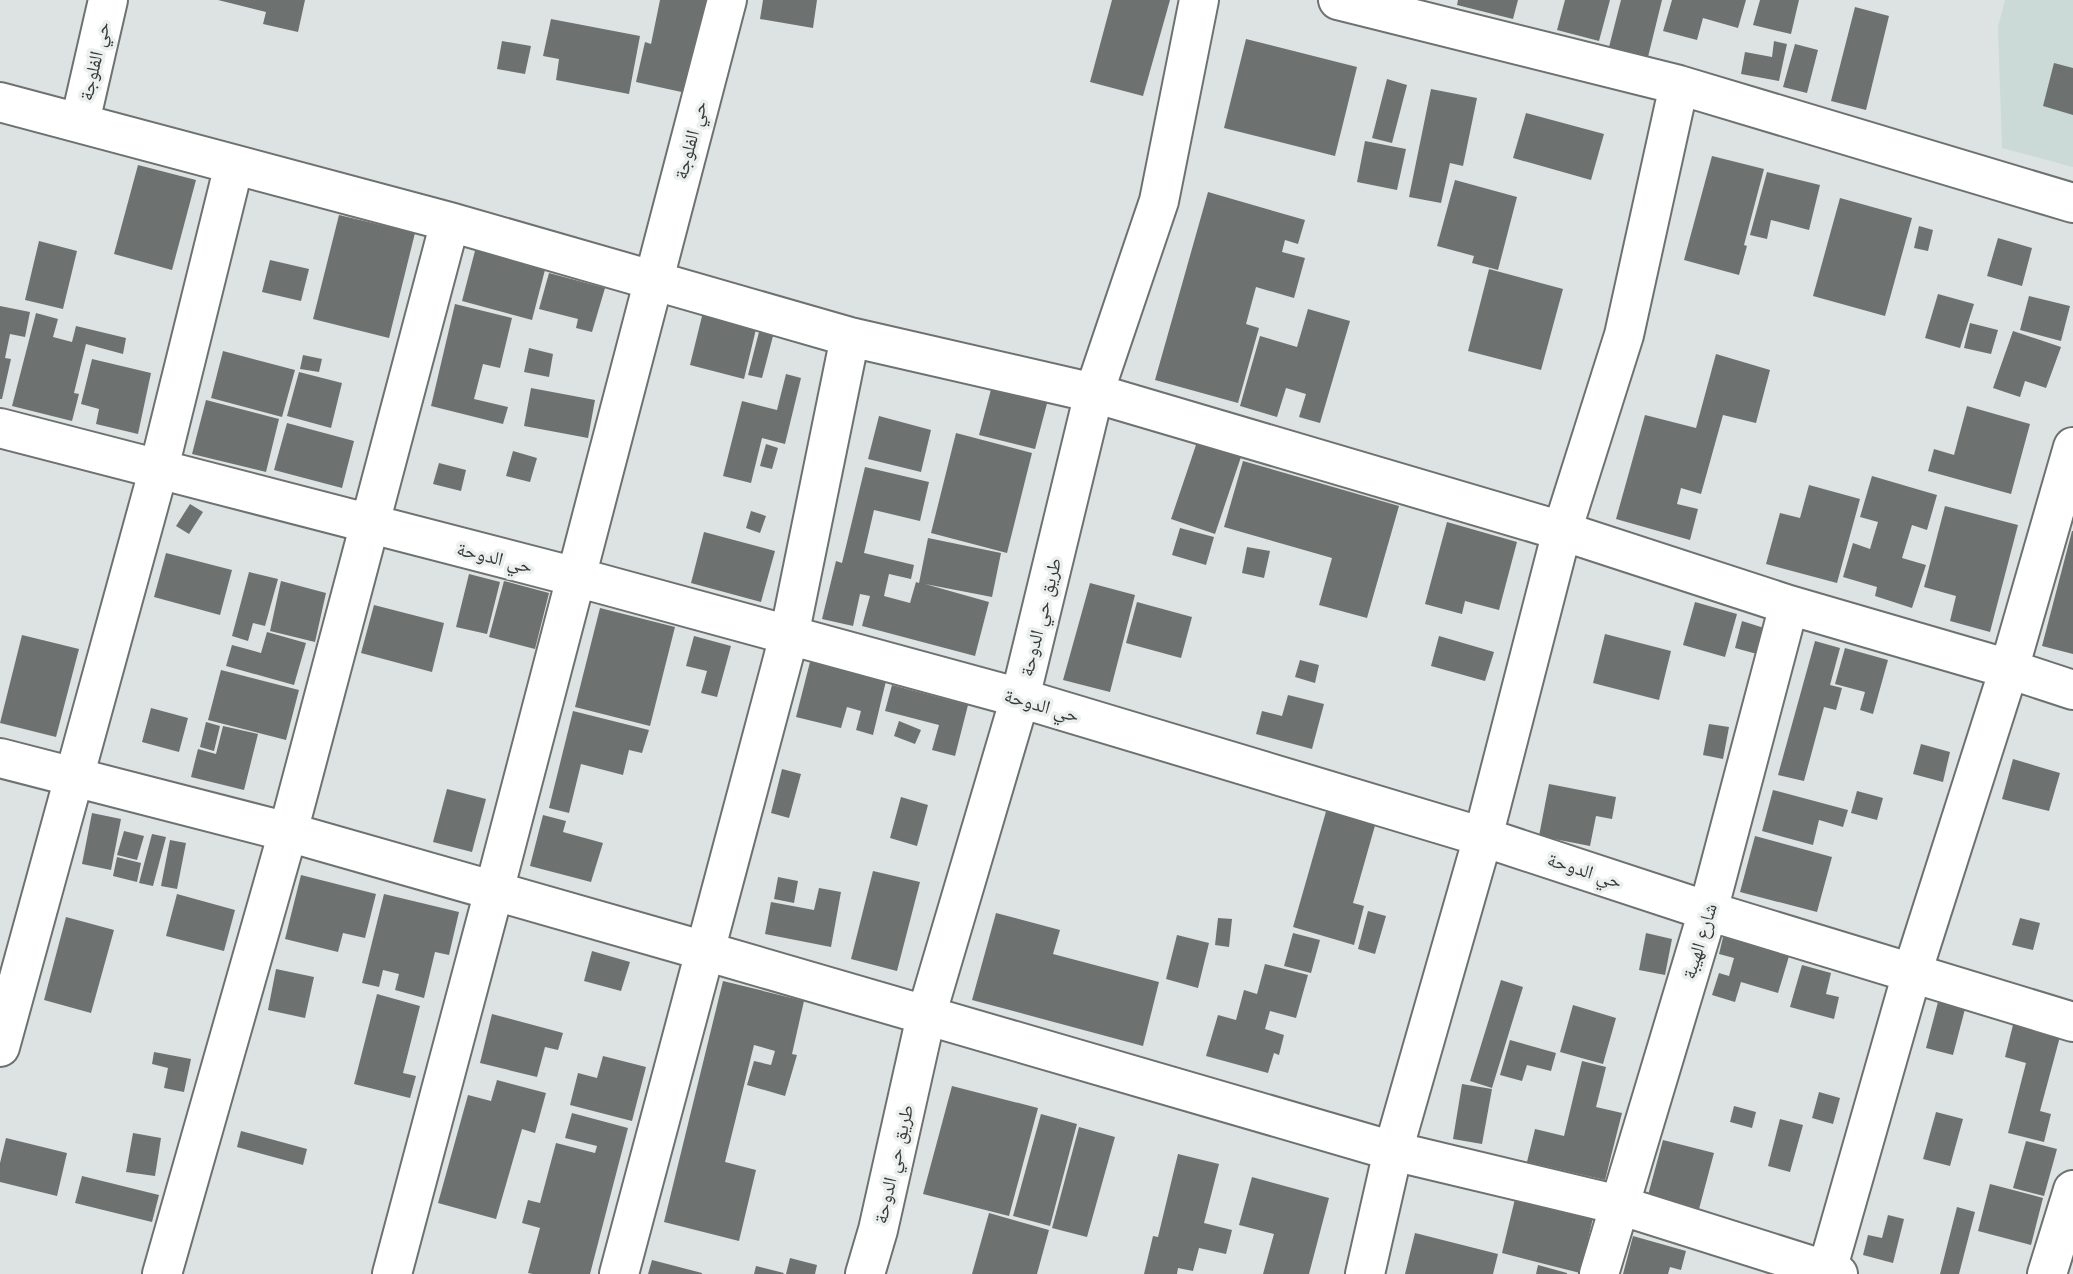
<svg xmlns="http://www.w3.org/2000/svg" width="2073" height="1274" font-family="'PT Sans','Noto Naskh Arabic',sans-serif">
	<style>
		.built { fill: #cbd9d7 }
		.building { fill: #6d7271 }
		.lines { fill: none; stroke-linecap: round; stroke-linejoin: round }
		.street-casing { stroke: #6d7271; stroke-width: 42 }
		.street { stroke: #fff; stroke-width: 38 }
		.labels { text-anchor: middle; dominant-baseline: central; stroke-width: 7; stroke-linejoin: round; paint-order: stroke }
		.street-label { font-size: 19px; fill: #373939; stroke: #ebf0ef }
	</style>
	<rect width="100%" height="100%" fill="#dde3e2"/>
	<path class="built" d="M2005 0H2073V167L2002 148 1998 27Z"/>
	<path class="building" d="M218 0H305L298 32 263 24 266 12Z
		M660 0H707L686 93 636 82 645 42 651 44Z
		M763 0H817L813 28 760 19Z
		M1112 0H1170L1143 96 1090 82Z
		M1458 0H1518L1513 19 1457 5Z
		M1565 0H1610L1599 41 1557 30Z
		M1621 0H1662L1648 57 1609 47Z
		M1672 0H1746L1738 28 1703 18 1697 40 1663 31Z
		M1760 0H1799L1791 34 1753 25Z
		M1855 7 1889 16 1866 110 1831 101Z
		M551 19 640 36 629 94 556 80 559 59 543 56Z
		M1246 39 1357 67 1335 156 1224 128Z
		M502 41 531 46 525 74 497 69Z
		M1774 41 1787 44 1779 81 1741 74 1745 52 1772 57Z
		M1795 44 1818 50 1807 93 1783 87Z
		M2054 63 2073 68V115L2043 106Z
		M1387 79 1407 85 1392 143 1372 138Z
		M1431 89 1477 98 1463 166 1450 163 1441 203 1409 197Z
		M1526 113 1604 134 1591 180 1513 158Z
		M1365 141 1406 149 1397 190 1357 182Z
		M1712 156 1764 169 1744 245 1747 246 1739 275 1684 260Z
		M138 165 196 180 172 270 114 254Z
		M1767 172 1820 185 1809 230 1771 220 1767 239 1750 235Z
		M1455 180 1517 197 1498 270 1472 263 1474 256 1437 246Z
		M1208 192 1305 220 1298 244 1285 240 1282 252 1305 258 1294 298 1256 287 1246 324 1259 328 1238 403 1155 380Z
		M1840 198 1912 218 1885 316 1813 296Z
		M339 215 415 233 389 338 313 319Z
		M1919 226 1933 230 1928 251 1914 248Z
		M1998 238 2032 248 2022 286 1987 276Z
		M39 241 77 251 63 309 25 300Z
		M476 247 546 266 532 320 462 301Z
		M270 260 309 269 301 301 262 292Z
		M1489 269 1563 289 1541 370 1468 351Z
		M549 273 605 288 592 332 576 328 578 319 539 309Z
		M1938 294 1974 304 1960 348 1925 338Z
		M2029 296 2070 306 2061 341 2020 330Z
		M455 304 512 318 500 368 483 364 474 399 508 407 503 424 431 406Z
		M0 306 30 312 25 337 10 334 5 358 11 359 2 399H0Z
		M1308 309 1350 321 1320 423 1299 417 1306 394 1286 388 1277 417 1240 406 1260 336 1297 347Z
		M703 312 757 325 744 379 690 365Z
		M36 313 58 319 53 337 72 342 76 326 126 338 123 354 86 344 74 393 79 394 72 421 12 406Z
		M1970 323 1998 330 1991 354 1964 348Z
		M2013 331 2061 347 2046 388 2025 381 2020 397 1993 388Z
		M759 332 773 336 762 378 748 375Z
		M529 348 553 354 549 377 524 372Z
		M223 351 295 370 282 417 211 398Z
		M1716 354 1770 370 1756 423 1723 415 1701 494 1681 488 1677 504 1698 509 1690 540 1616 519 1645 415 1696 428Z
		M303 355 322 359 319 372 300 369Z
		M92 359 151 373 138 434 96 424 99 409 81 404Z
		M299 372 342 383 331 428 287 416Z
		M786 374 801 378 785 444 762 438 751 483 723 476 742 401 777 410Z
		M993 382 1049 396 1035 449 979 435Z
		M531 388 595 400 588 438 524 426Z
		M206 400 279 419 266 472 192 454Z
		M1967 406 2030 424 2011 494 1928 471 1934 449 1954 455Z
		M879 416 931 430 921 472 868 459Z
		M287 423 354 441 342 488 274 470Z
		M956 433 1032 453 1007 553 931 533Z
		M1197 442 1241 457 1215 534 1171 519Z
		M766 444 778 448 772 469 760 466Z
		M513 451 537 458 530 482 506 476Z
		M1243 461 1399 506 1367 618 1319 605 1332 558 1224 527Z
		M439 463 466 470 461 491 433 484Z
		M865 467 929 482 920 521 874 510 864 553 914 565 911 579 889 574 884 596 910 603 916 582 919 583 928 538 1001 553 992 597 925 584 989 602 975 656 862 626 870 596 860 594 853 626 822 619 836 561 842 563Z
		M1872 476 1937 495 1927 530 1912 525 1902 558 1926 565 1912 608 1875 596 1877 587 1843 577 1853 543 1870 549 1878 522 1860 517Z
		M1809 485 1860 499 1837 583 1766 564 1780 513 1800 518Z
		M190 504 203 512 189 534 176 526Z
		M1945 506 2018 525 1990 632 1950 621 1956 596 1924 587Z
		M751 511 766 516 760 533 746 528Z
		M1447 522 1517 542 1499 610 1465 601 1462 614 1425 604Z
		M1180 528 1214 537 1206 565 1172 555Z
		M2072 531H2073V654L2042 646Z
		M704 532 775 551 761 602 691 583Z
		M1247 547 1270 551 1264 578 1242 573Z
		M166 553 232 570 220 615 154 597Z
		M249 572 278 579 265 626 253 623 248 641 232 636Z
		M469 574 500 582 487 634 456 627Z
		M281 581 326 593 315 642 270 631Z
		M504 581 549 593 535 649 489 637Z
		M1090 583 1135 595 1110 692 1063 680Z
		M1137 602 1192 617 1181 658 1126 643Z
		M1695 602 1737 614 1725 657 1683 645Z
		M374 605 444 623 432 672 361 653Z
		M600 608 675 627 650 726 575 707Z
		M1742 621 1764 628 1757 654 1735 648Z
		M267 632 306 643 294 685 226 666 232 645 261 653Z
		M1605 634 1671 651 1659 700 1593 683Z
		M22 635 79 649 56 737 0 723Z
		M694 636 731 646 717 697 701 693 707 671 686 666Z
		M1439 636 1494 652 1485 681 1431 666Z
		M1815 641 1840 648 1830 685 1842 688 1836 710 1824 707 1804 781 1778 775Z
		M1845 648 1888 660 1873 714 1860 710 1865 692 1835 684Z
		M1300 660 1319 665 1315 683 1295 677Z
		M810 662 886 681 873 735 856 730 861 711 847 707 841 728 796 717Z
		M221 670 299 690 286 740 208 720Z
		M892 685 968 705 955 756 932 750 939 725 885 711Z
		M1288 695 1324 704 1312 749 1256 734 1262 711 1282 716Z
		M151 708 188 718 179 752 142 742Z
		M573 711 649 730 642 753 629 750 623 775 581 764 569 813 549 808Z
		M899 721 921 730 915 744 894 736Z
		M206 722 220 726 214 751 200 747Z
		M1709 724 1729 727 1723 759 1703 755Z
		M223 726 258 734 244 790 191 777 198 749 216 754Z
		M1921 744 1950 752 1943 782 1913 774Z
		M2013 759 2060 773 2049 811 2002 799Z
		M782 769 801 774 789 818 771 813Z
		M1549 784 1616 797 1612 819 1596 816 1590 846 1539 836Z
		M447 789 486 799 472 852 433 842Z
		M1773 790 1848 810 1843 827 1819 820 1813 845 1762 831Z
		M1857 791 1883 798 1877 820 1851 813Z
		M901 797 928 805 917 846 890 838Z
		M1327 808 1376 822 1353 903 1364 906 1354 945 1293 927Z
		M92 813 121 819 111 870 82 864Z
		M543 815 566 821 563 832 603 843 591 882 530 866Z
		M124 831 144 836 137 860 117 855Z
		M152 834 166 837 153 886 139 883Z
		M1755 836 1832 857 1817 912 1740 892Z
		M170 840 186 843 177 889 161 886Z
		M117 857 141 863 137 882 113 876Z
		M873 871 920 882 897 971 851 959Z
		M301 875 376 894 365 938 343 933 338 952 285 939Z
		M778 877 798 881 794 903 774 899Z
		M819 888 841 892 831 947 765 934 771 902 814 910Z
		M177 894 235 910 224 951 166 936Z
		M384 894 459 912 449 955 435 952 424 998 395 990 399 974 383 970 379 987 362 983Z
		M1368 911 1386 916 1375 954 1358 949Z
		M996 913 1060 930 1053 954 1159 982 1143 1046 972 1000Z
		M66 917 114 930 91 1013 44 1000Z
		M1218 918 1232 919 1229 947 1215 945Z
		M2020 918 2040 923 2033 950 2012 945Z
		M1293 933 1320 940 1311 973 1284 966Z
		M1646 933 1672 939 1665 975 1639 970Z
		M1724 933 1790 953 1778 993 1741 982 1735 1002 1712 995 1719 973 1729 976 1734 958 1719 954Z
		M1177 935 1209 943 1198 988 1166 979Z
		M592 951 630 962 621 991 584 981Z
		M1265 964 1308 975 1296 1018 1270 1011 1265 1029 1284 1035 1279 1055 1274 1053 1268 1073 1206 1056 1218 1015 1236 1020 1244 990 1257 994Z
		M1802 965 1831 973 1826 994 1839 997 1834 1019 1790 1007Z
		M276 969 314 977 305 1018 268 1010Z
		M1501 980 1523 987 1492 1088 1470 1081Z
		M723 981 804 1001 792 1054 797 1055 785 1096 747 1085 754 1061 771 1065 775 1051 754 1045 725 1162 756 1170 739 1241 664 1222Z
		M377 994 420 1006 403 1073 416 1076 410 1098 354 1084Z
		M1938 1002 1965 1009 1953 1055 1926 1048Z
		M1573 1005 1616 1018 1603 1064 1560 1052Z
		M492 1014 563 1033 558 1050 545 1047 537 1077 480 1063Z
		M2014 1021 2061 1033 2040 1111 2051 1114 2044 1142 2008 1133 2026 1063 2005 1057Z
		M1510 1040 1556 1053 1551 1071 1527 1065 1522 1081 1500 1075Z
		M154 1052 191 1059 184 1092 164 1088 168 1068 152 1064Z
		M603 1056 646 1067 632 1121 570 1105 578 1073 597 1078Z
		M1582 1061 1606 1067 1596 1107 1622 1113 1605 1180 1527 1162 1535 1129 1564 1136Z
		M497 1080 546 1093 535 1133 522 1129 496 1219 438 1203 468 1095 491 1101Z
		M1462 1084 1492 1089 1482 1144 1453 1139Z
		M952 1086 1038 1108 1009 1216 923 1194Z
		M1819 1092 1840 1098 1833 1124 1812 1118Z
		M1734 1106 1756 1112 1752 1128 1730 1122Z
		M1936 1112 1963 1119 1950 1166 1923 1159Z
		M572 1113 628 1128 590 1274H533L528 1273 540 1228 522 1223 528 1200 540 1203 556 1143 595 1153 597 1146 565 1138Z
		M1041 1114 1077 1124 1050 1226 1013 1216Z
		M1780 1119 1803 1125 1790 1172 1768 1166Z
		M1079 1127 1115 1137 1087 1237 1052 1228Z
		M241 1131 307 1149 303 1165 237 1147Z
		M133 1133 161 1138 155 1176 126 1172Z
		M6 1138 67 1153 57 1196 0 1182V1163Z
		M1663 1140 1714 1153 1699 1209 1648 1195Z
		M2026 1141 2057 1149 2044 1196 2013 1188Z
		M1178 1154 1219 1164 1204 1223 1232 1230 1226 1254 1199 1248 1193 1271 1178 1268 1177 1274H1144L1153 1236 1158 1237Z
		M82 1176 159 1195 152 1222 75 1203Z
		M1252 1177 1329 1198 1309 1274H1263L1274 1234 1239 1225Z
		M1990 1184 2043 1198 2031 1245 1978 1231Z
		M1515 1199 1593 1218 1580 1273 1502 1253Z
		M1957 1207 1975 1212 1959 1274H1940Z
		M989 1213 1049 1230 1037 1274H972Z
		M1888 1215 1904 1219 1893 1263 1863 1255 1868 1235 1882 1238Z
		M1415 1233 1498 1254 1493 1274H1405Z
		M1633 1236 1686 1251 1681 1270 1670 1267 1668 1274H1623Z
		M790 1258 817 1265 815 1274H786Z
		M652 1260 702 1273V1274H648Z
		M1538 1265 1567 1273V1274H1536Z
		M756 1266 784 1273 783 1274H754Z"/>
	<g class="lines">
		<g class="street-casing">
			<path id="street" d="M1338 0 1679 85 2073 203
				M0 102 450 222 850 337 1094 393 1562 531 1789 605 2009 669 2073 690
				M80 122 108 0
				M0 428 576 577 1020 698 1483 837 1708 911 2073 1022
				M0 758 288 832 705 951 1393 1151 1619 1205 1838 1274
				M0 1047 159 468 234 165
				M162 1274 288 832 450 222
				M392 1274 494 891 727 0
				M619 1274 789 636 850 337
				M865 1274 878 1230 926 1016 1020 698 1094 393 1159 201 1199 0
				M1365 1274 1393 1151 1483 837 1562 531 1624 335 1679 85
				M1599 1274 1708 911 1789 605
				M1826 1274 1912 973 2009 669 2073 447
				M2047 1274 2073 1190"/>
		</g>
		<use href="#street" class="street"/>
	</g>
	<g class="labels">
		<g class="street-label">
			<text transform="translate(94 61) rotate(-77)">حي الفلوجة</text>
			<text transform="translate(690 140) rotate(-75)">حي الفلوجة</text>
			<text transform="translate(495 557) rotate(14)">حي الدوحة</text>
			<text transform="translate(1040 617) rotate(-76)">طريق حي الدوحة</text>
			<text transform="translate(1042 705) rotate(16)">حي الدوحة</text>
			<text transform="translate(1585 870) rotate(18)">حي الدوحة</text>
			<text transform="translate(1699 941) rotate(-73)">شارع الهيبة</text>
			<text transform="translate(893 1164) rotate(-77)">طريق حي الدوحة</text>
		</g>
	</g>
</svg>
